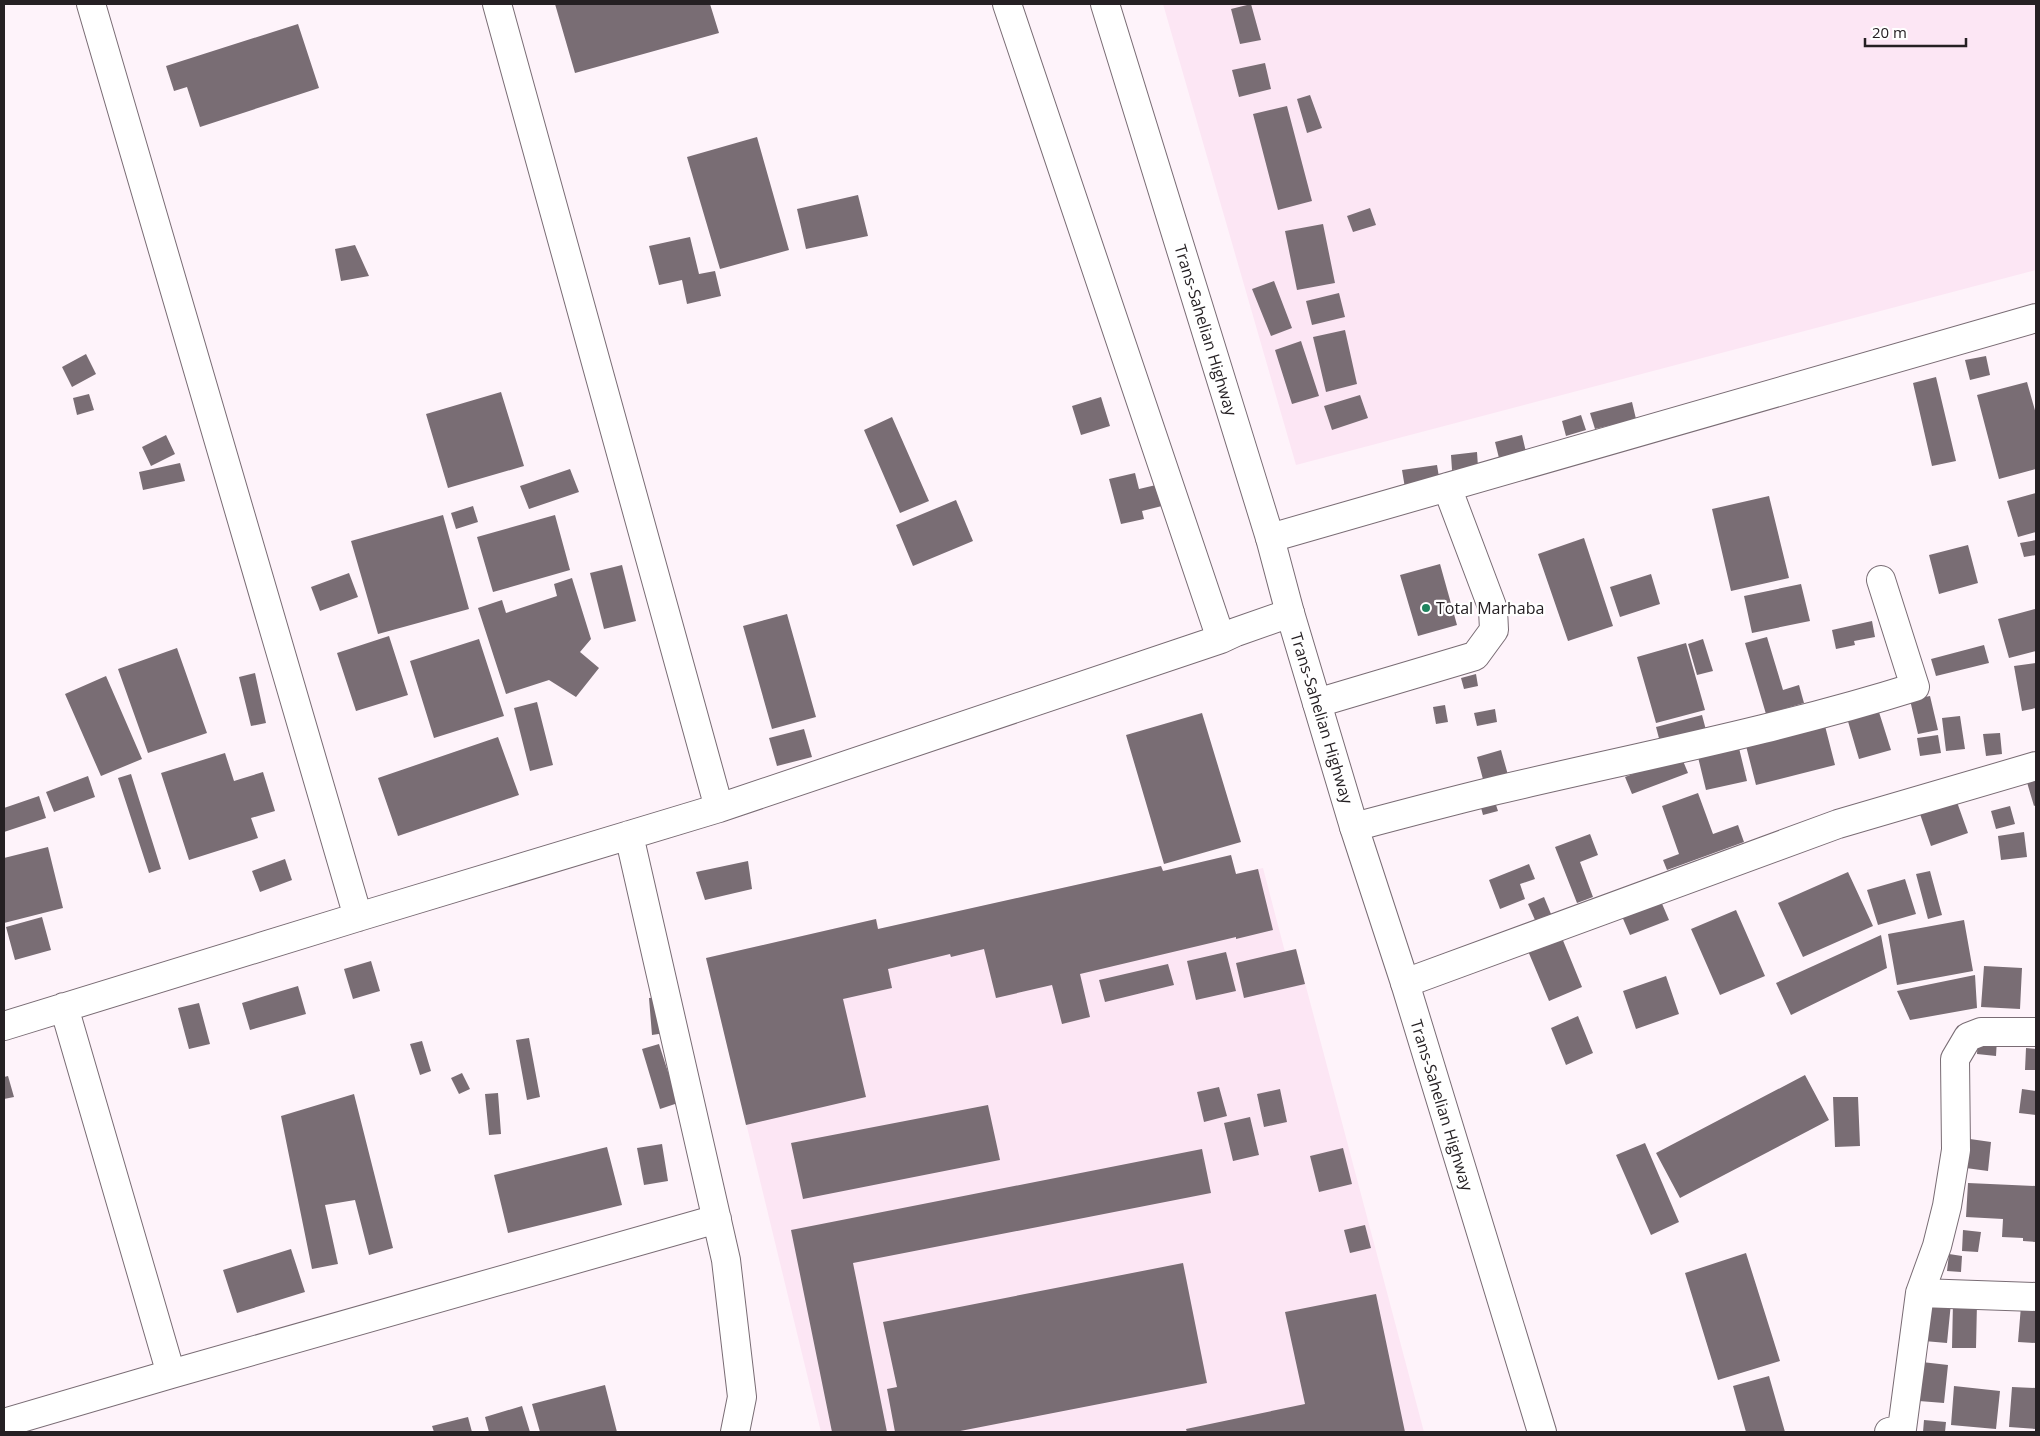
<svg xmlns="http://www.w3.org/2000/svg" width="2040" height="1436" font-family="'Open Sans',sans-serif">
	<style>
		.built { fill: #fce6f4 }
		.building { fill: #796d74 }
		.lines { fill: none; stroke-linecap: round; stroke-linejoin: round }
		.minor-casing { stroke: #796c74; stroke-width: 30 }
		.highway-casing { stroke: #796c74; stroke-width: 30 }
		.minor { stroke: #fff; stroke-width: 28 }
		.highway { stroke: #fff; stroke-width: 28 }
		.poi-dot { fill: #1e845e; stroke: #fff; stroke-width: 2 }
		.labels { text-anchor: middle; dominant-baseline: central; stroke-width: 4.5; stroke-linejoin: round; paint-order: stroke }
		.street-label { font-size: 16px; fill: #252023; stroke: #fff }
		.poi-label { font-size: 16px; fill: #252023; stroke: #fff; text-anchor: start }
	</style>
	<rect width="100%" height="100%" fill="#fef3fa"/>
	<path class="built" d="M1163 4H2036V270L1296 465Z
		M1231 855 1236 874 1263 868 1285 952 1296 949 1424 1432H821L706 958 876 919 879 929 1161 866 1164 871Z"/>
	<path class="building" d="M555 4H710L719 33 575 73Z
		M1251 4 1261 40 1240 44 1231 9Z
		M298 24 319 88 200 127 187 87 174 91 166 66Z
		M1265 63 1271 89 1239 97 1232 70Z
		M1310 95 1322 128 1307 133 1297 99Z
		M1287 106 1312 201 1278 210 1253 114Z
		M757 137 789 250 720 269 687 157Z
		M858 195 868 236 806 249 797 209Z
		M1370 208 1376 225 1353 232 1347 216Z
		M1323 224 1335 283 1297 290 1285 231Z
		M690 237 699 274 715 271 721 296 687 304 682 280 659 285 649 246Z
		M355 245 369 276 341 281 335 249Z
		M1274 281 1292 328 1271 336 1252 289Z
		M1339 293 1345 317 1312 325 1306 301Z
		M1345 330 1357 384 1326 392 1313 337Z
		M1301 341 1319 396 1292 404 1275 350Z
		M86 354 96 374 72 387 62 367Z
		M1986 356 1990 375 1970 380 1965 360Z
		M1936 377 1956 461 1932 466 1913 383Z
		M2027 382 2036 414V469L1999 479 1977 395Z
		M501 392 524 466 448 488 426 414Z
		M89 394 94 410 77 415 73 398Z
		M1360 395 1368 418 1332 430 1324 406Z
		M1101 397 1110 426 1081 435 1072 406Z
		M1632 402 1636 419 1595 429 1590 413Z
		M1581 415 1586 430 1566 436 1562 421Z
		M892 417 929 501 900 513 864 430Z
		M166 435 175 454 151 466 142 447Z
		M1522 435 1526 452 1499 458 1495 442Z
		M1477 452 1478 467 1452 470 1451 455Z
		M180 463 185 481 143 490 139 472Z
		M1437 465 1440 483 1405 488 1402 470Z
		M570 469 579 492 529 509 520 486Z
		M1135 473 1139 489 1156 485 1162 506 1142 511 1144 519 1121 524 1109 479Z
		M2036 493V532L2018 537 2007 501Z
		M1769 496 1789 578 1731 591 1712 509Z
		M956 500 973 541 913 566 896 525Z
		M473 506 478 522 456 529 451 513Z
		M443 515 469 609 378 634 351 541Z
		M555 515 570 570 493 592 477 537Z
		M1584 538 1613 626 1568 641 1538 554Z
		M2036 540V555L2024 557 2020 543Z
		M1968 545 1978 583 1939 594 1929 555Z
		M1440 564 1457 625 1418 636 1400 575Z
		M622 565 636 621 604 629 590 573Z
		M349 573 358 597 320 611 311 587Z
		M1651 574 1660 604 1620 617 1610 587Z
		M572 578 591 639 580 652 599 668 576 697 549 680 506 694 478 608 502 600 506 613 557 596 554 584Z
		M1801 584 1810 621 1752 633 1744 596Z
		M2035 609 2036 651 2009 658 1998 619Z
		M787 614 816 717 772 729 743 626Z
		M1872 621 1875 637 1854 641 1855 645 1836 649 1832 630Z
		M389 636 408 695 356 711 337 653Z
		M1767 637 1783 690 1799 685 1804 703 1766 714 1745 643Z
		M479 639 504 716 434 738 410 661Z
		M1703 639 1713 671 1697 675 1688 644Z
		M1686 643 1705 710 1656 723 1637 657Z
		M1984 645 1989 663 1936 676 1931 659Z
		M177 648 207 733 148 753 118 669Z
		M2036 663V708L2022 711 2014 666Z
		M255 673 266 723 251 726 239 677Z
		M1476 674 1478 686 1464 689 1461 678Z
		M106 676 142 759 101 776 65 694Z
		M1930 696 1938 730 1918 734 1910 700Z
		M537 702 553 765 530 771 514 708Z
		M1445 705 1448 722 1436 724 1433 707Z
		M1495 709 1497 722 1477 726 1474 713Z
		M1878 709 1891 750 1859 759 1847 718Z
		M1202 713 1241 842 1164 864 1126 735Z
		M1702 715 1706 730 1660 742 1656 727Z
		M1960 716 1965 749 1946 751 1942 718Z
		M1824 722 1835 765 1756 785 1745 742Z
		M804 729 812 757 777 766 769 738Z
		M2000 733 2002 754 1986 756 1983 734Z
		M1938 735 1941 753 1920 756 1917 738Z
		M498 737 519 795 398 836 378 778Z
		M1738 744 1747 781 1706 790 1697 753Z
		M1501 750 1508 775 1484 783 1477 757Z
		M225 753 234 781 263 772 275 811 251 818 258 838 189 860 161 773Z
		M1681 756 1688 773 1632 794 1625 777Z
		M131 774 161 869 149 873 118 778Z
		M88 776 95 797 54 812 46 792Z
		M2036 776V805L2034 806 2026 779Z
		M1698 793 1713 834 1738 825 1744 842 1667 870 1663 860 1679 854 1662 806Z
		M39 796 46 818 4 832V808Z
		M1494 799 1498 811 1483 815 1480 804Z
		M1957 802 1968 833 1931 846 1920 814Z
		M2010 806 2015 824 1996 829 1991 811Z
		M2024 832 2027 857 2001 860 1998 836Z
		M1590 834 1598 855 1580 862 1593 897 1577 903 1555 847Z
		M48 847 63 908 4 923V858Z
		M1231 855 1236 874 1258 869 1273 930 1236 939V937L1080 974 1090 1017 1062 1024 1052 985 996 998 984 949 951 957 950 954 888 969 892 988 843 999 866 1097 746 1125 706 958 876 919 878 929 1161 866 1163 871Z
		M285 859 292 880 260 892 252 871Z
		M748 861 752 889 705 900 696 872Z
		M1529 864 1535 879 1520 884 1525 899 1500 909 1489 880Z
		M1930 871 1942 915 1928 919 1916 874Z
		M1848 872 1873 926 1803 957 1778 903Z
		M1905 879 1916 914 1878 925 1867 890Z
		M1544 897 1551 914 1535 920 1528 904Z
		M1660 899 1669 920 1630 935 1621 914Z
		M1736 910 1765 976 1720 995 1691 929Z
		M42 917 51 950 15 960 6 927Z
		M1964 920 1973 971 1897 985 1888 934Z
		M1881 935 1887 968 1791 1015 1776 983Z
		M1562 938 1582 987 1549 1001 1528 951Z
		M1296 949 1305 984 1244 998 1236 963Z
		M1226 952 1236 991 1196 1000 1187 961Z
		M371 961 380 991 353 999 344 969Z
		M1168 964 1174 985 1105 1002 1099 980Z
		M1984 966 2022 968 2020 1009 1981 1007Z
		M1975 975 1977 1008 1910 1020 1897 991Z
		M1666 976 1679 1014 1636 1029 1623 991Z
		M298 986 306 1014 250 1030 242 1003Z
		M662 997 665 1033 652 1035 649 998Z
		M199 1003 210 1044 189 1049 178 1008Z
		M1578 1016 1593 1053 1566 1065 1551 1028Z
		M1978 1037 1997 1039 1996 1056 1977 1054Z
		M529 1038 540 1097 527 1100 516 1040Z
		M422 1041 431 1071 420 1075 410 1044Z
		M659 1044 678 1103 660 1109 642 1049Z
		M2026 1048 2036 1049V1070H2025Z
		M462 1073 470 1089 459 1094 451 1078Z
		M1805 1075 1829 1120 1680 1198 1656 1153Z
		M8 1076 14 1097 4 1099V1077Z
		M1219 1087 1227 1116 1204 1122 1197 1092Z
		M1280 1089 1287 1122 1264 1127 1257 1094Z
		M2022 1089 2036 1091V1115L2019 1113Z
		M498 1093 501 1134 489 1135 485 1094Z
		M354 1094 393 1248 369 1255 355 1200 325 1205 338 1264 312 1269 281 1116Z
		M1833 1097H1858L1860 1146 1835 1147Z
		M988 1105 1000 1160 803 1199 791 1143Z
		M1250 1117 1259 1155 1233 1161 1224 1123Z
		M1970 1139 1991 1142 1988 1171 1966 1168Z
		M1645 1143 1679 1222 1651 1235 1616 1155Z
		M662 1144 668 1181 644 1185 637 1148Z
		M607 1147 622 1205 508 1233 494 1175Z
		M1343 1148 1352 1184 1319 1192 1310 1156Z
		M1202 1149 1211 1193 853 1263 887 1432H832L791 1230Z
		M1968 1183 2036 1186V1242L2023 1241V1238L2002 1237 2003 1219 1966 1217Z
		M1365 1225 1371 1248 1350 1253 1344 1230Z
		M1963 1230 1981 1232 1978 1252 1962 1251Z
		M291 1249 305 1292 237 1313 223 1270Z
		M1746 1253 1780 1361 1718 1380 1685 1273Z
		M1949 1254 1962 1256 1961 1272 1947 1271Z
		M1183 1263 1207 1383 955 1432H895L887 1389 897 1387 883 1322Z
		M1376 1294 1405 1432H1187L1186 1429 1305 1404 1285 1312Z
		M1927 1301 1951 1303 1947 1343 1924 1341Z
		M1953 1302 1977 1303 1976 1348H1952Z
		M2021 1306 2036 1308V1343L2018 1342Z
		M1922 1362 1948 1365 1944 1403 1919 1401Z
		M1769 1376 1785 1432H1746L1733 1386Z
		M605 1385 617 1432H540L532 1404Z
		M1954 1386 2000 1391 1996 1429 1951 1425Z
		M2012 1387 2036 1388V1429L2009 1427Z
		M522 1406 530 1432H489L485 1417Z
		M468 1417 472 1432H434L432 1426Z
		M1924 1420 1946 1422 1945 1432H1923Z"/>
	<g class="lines">
		<g class="minor-casing">
			<path id="minor" d="M91 4 358 917
				M497 4 719 808
				M1007 4 1221 639
				M1270 538 2036 318
				M1317 703 1475 656 1494 630 1493 609 1447 487
				M1354 827C1399 815 1444 803 1489 792 1632 758 1775 731 1915 687L1881 580
				M629 835 726 1260 742 1397 735 1432
				M1405 983 1838 824 2036 766
				M64 1007 171 1374
				M4 1026 358 917 719 808 1221 639 1236 632 1290 613
				M1920 1293 2036 1297
				M4 1423 171 1374 717 1219
				M1889 1432 1902 1429 1920 1293 1937 1246 1947 1206 1956 1150 1955 1059 1968 1037 1981 1032H2036"/>
		</g>
		<g class="highway-casing">
			<path id="highway" d="M1105 4 1270 538 1290 613 1354 827 1405 983 1542 1432"/>
		</g>
		<use href="#minor" class="minor"/>
		<use href="#highway" class="highway"/>
	</g>
	<circle class="poi-dot" cx="1426" cy="608" r="5"/>
	<g class="labels">
		<g class="street-label">
			<text transform="translate(1206 330) rotate(73)">Trans-Sahelian Highway</text>
			<text transform="translate(1322 718) rotate(73)">Trans-Sahelian Highway</text>
			<text transform="translate(1442 1105) rotate(73)">Trans-Sahelian Highway</text>
		</g>
		<g class="poi-label">
			<text x="1436" y="608">Total Marhaba</text>
		</g>
	</g>
	<rect width="2040" height="1436" fill="none" stroke="#252023" stroke-width="10"/>
	<path d="M1865 38v8h101v-8" fill="none" stroke="#252023" stroke-width="2.5"/>
	<text x="1872" y="38" font-size="15" fill="#252023" stroke="#ffffff" stroke-width="4" paint-order="stroke">20 m</text>
</svg>
